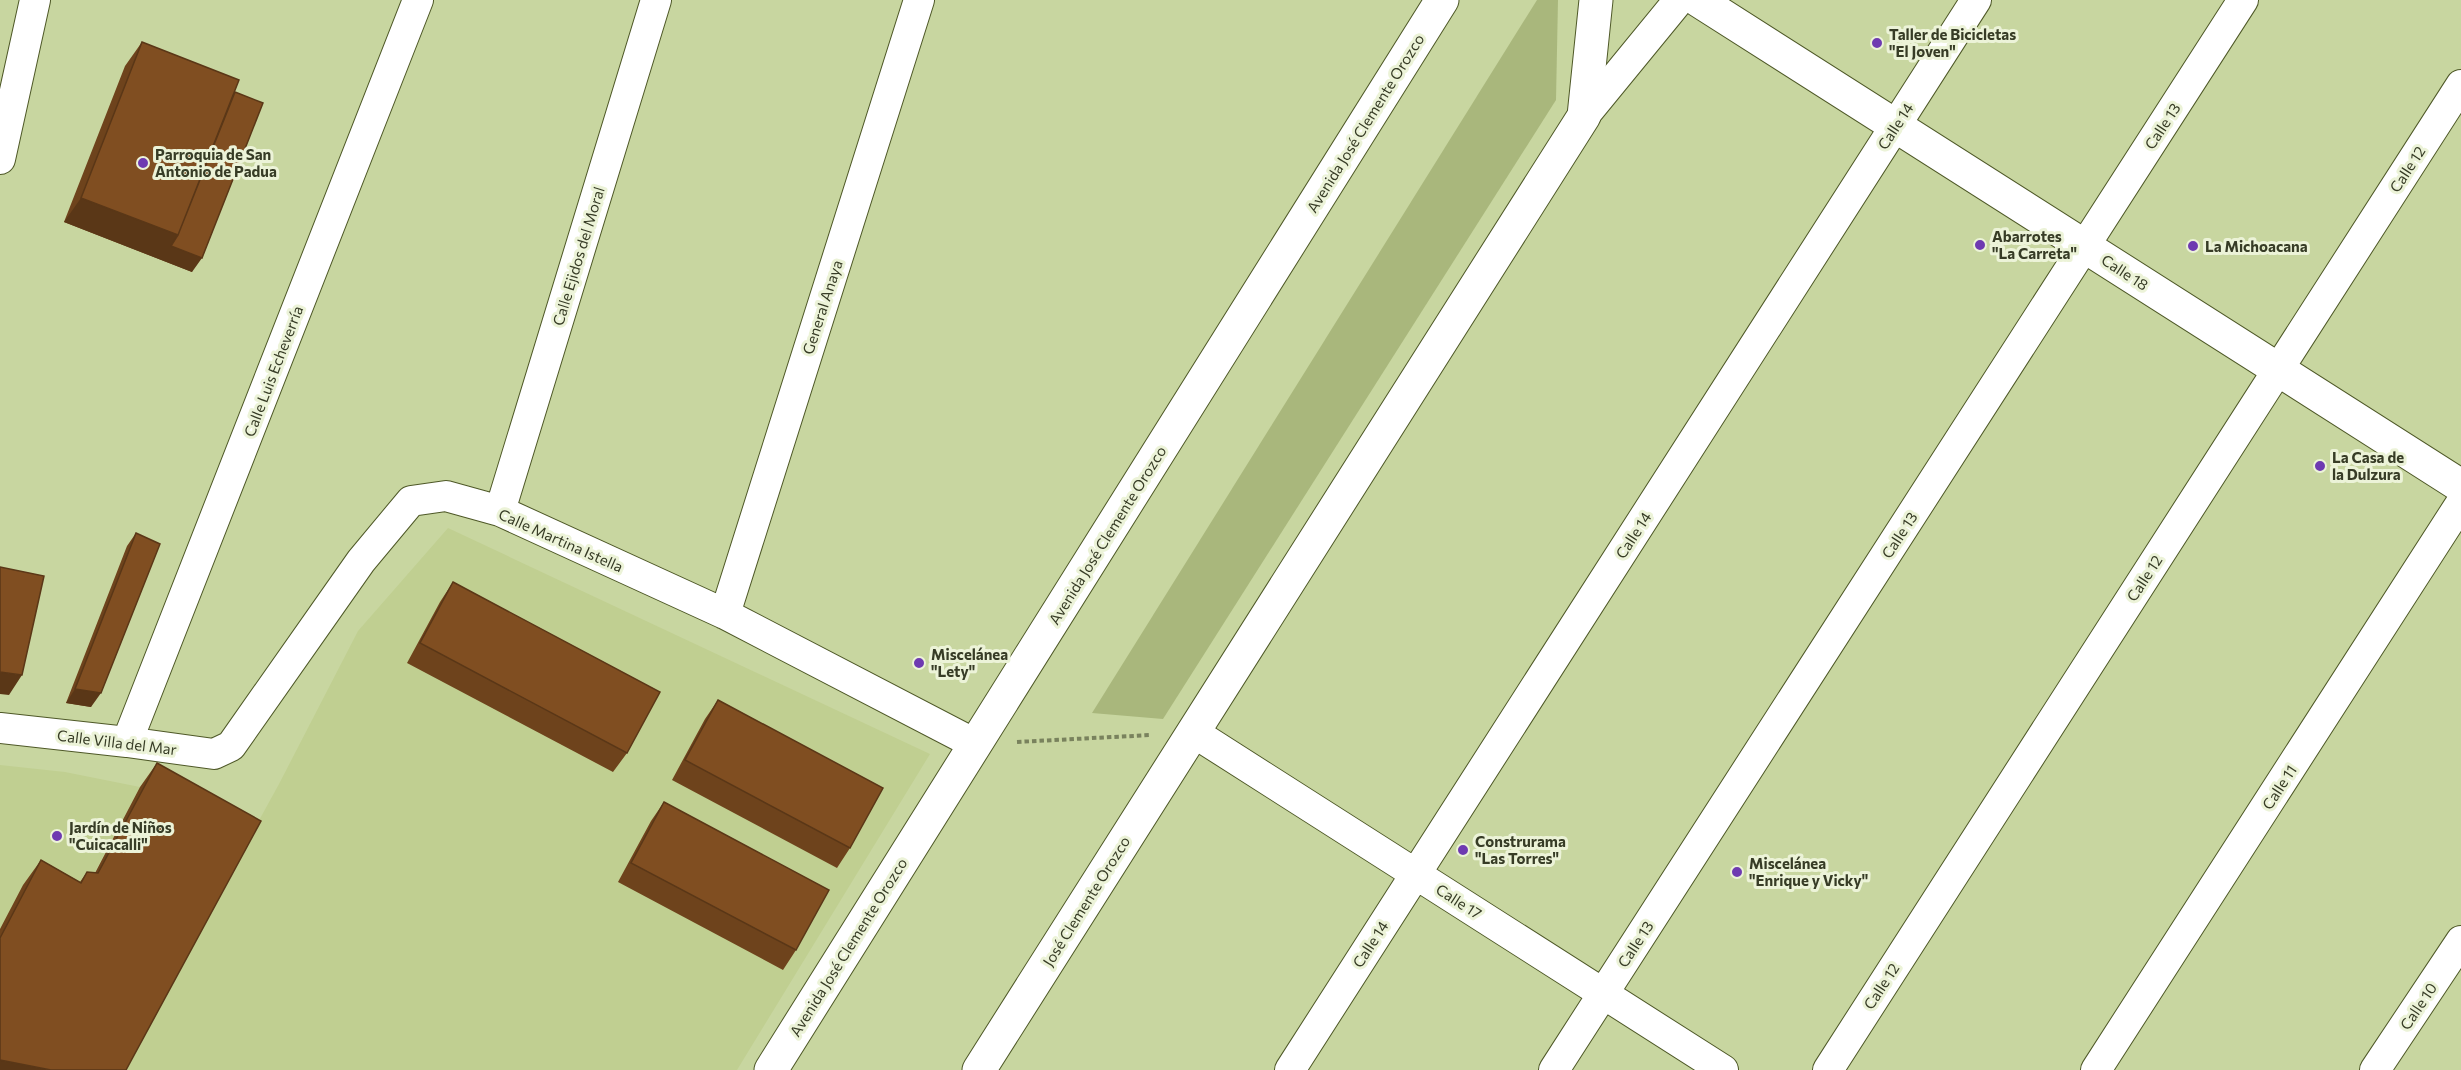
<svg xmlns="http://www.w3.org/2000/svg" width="2461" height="1070" font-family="Commissioner,sans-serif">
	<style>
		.built { fill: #c0cf91 }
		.green { fill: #a9b77c }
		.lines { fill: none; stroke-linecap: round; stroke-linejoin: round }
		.minor-casing { stroke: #4e5827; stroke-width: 32 }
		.tertiary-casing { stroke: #4e5827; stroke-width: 35 }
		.path { stroke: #79825d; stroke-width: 4; stroke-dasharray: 4.5 3; stroke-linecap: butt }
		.minor { stroke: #fff; stroke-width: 30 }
		.tertiary { stroke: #fff; stroke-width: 33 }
		.wall { fill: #6e431c }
		.shaded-wall { fill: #5a3717 }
		.building { fill: #804e21; stroke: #5a3717; stroke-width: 1.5 }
		.poi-dot { fill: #6e3ab1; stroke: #ecf3d8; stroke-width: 2 }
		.labels { text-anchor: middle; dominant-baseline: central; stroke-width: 6; stroke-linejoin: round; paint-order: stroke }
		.poi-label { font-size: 15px; font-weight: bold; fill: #373c26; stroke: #ecf3d8; text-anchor: start }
		.street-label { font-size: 15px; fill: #373c26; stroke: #ecf3d8 }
	</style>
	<rect width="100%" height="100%" fill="#c8d6a0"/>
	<path class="built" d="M448 528 930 754 737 1070H122L279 784 358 631Z
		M0 765 65 772 140 787 81 898 0 929Z"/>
	<path class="green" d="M1537 0H1558L1556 100 1163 719 1092 713Z"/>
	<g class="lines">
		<g class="minor-casing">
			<path id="minor" d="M1584 116 1679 0
				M0 159 35 0
				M500 511 656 0
				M725 614 919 0
				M0 728 127 742 214 754 231 746 361 561 411 501 446 496 500 511 725 614 975 744
				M1193 732 1723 1070
				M127 742 418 0
				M1290 1070 1976 0
				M1554 1070 2243 0
				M1828 1070 2461 85
				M2096 1070 2461 503
				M2375 1070 2461 941"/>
		</g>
		<g class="tertiary-casing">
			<path id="tertiary" d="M1698 0 2461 486
				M771 1070 1442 0
				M979 1070 1584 116 1596 0"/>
		</g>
		<path class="path" d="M1017 742 1151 735"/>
		<use href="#minor" class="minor"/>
		<use href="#tertiary" class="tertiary"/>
	</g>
	<path class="wall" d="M142 42 235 92 192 272 64 222 125 66Z
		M136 533 91 707 66 703 127 546Z
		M453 582 627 753 613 772 407 663 440 602Z
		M718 700 850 848 837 868 672 780 705 719Z
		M157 763 0 1070V929L23 885 41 860 80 882 87 872 95 873 140 787Z
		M664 802 796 950 783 970 618 882 651 821Z"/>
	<path class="shaded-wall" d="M81 198 178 235 202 258 192 272 64 222Z
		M0 672 22 675 9 695 0 694Z
		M75 689 101 693 91 707 66 703Z
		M0 1060 51 1070H0Z"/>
	<path class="building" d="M142 42 239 80 178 235 81 198Z
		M235 92 263 103 202 258 171 246 178 235Z
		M136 533 160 544 101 693 75 689Z
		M0 567 44 576 22 675 0 672Z
		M453 582 660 692 627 753 420 643Z
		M718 700 883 788 850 848 685 760Z
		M157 763 261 821 126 1070H51L0 1060V938L41 860 81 883 87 872 98 873Z
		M664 802 829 890 796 950 631 863Z"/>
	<g class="poi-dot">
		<circle cx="1877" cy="43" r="6"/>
		<circle cx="143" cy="163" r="6"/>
		<circle cx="1980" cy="245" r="6"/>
		<circle cx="2193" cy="246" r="6"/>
		<circle cx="2320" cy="466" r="6"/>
		<circle cx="919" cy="663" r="6"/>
		<circle cx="57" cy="836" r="6"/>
		<circle cx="1463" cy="850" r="6"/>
		<circle cx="1737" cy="872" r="6"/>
	</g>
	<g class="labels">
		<g class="poi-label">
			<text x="1889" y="34">Taller de Bicicletas<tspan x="1889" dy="17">"El Joven"</tspan></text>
			<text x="155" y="154">Parroquia de San<tspan x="155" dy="17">Antonio de Padua</tspan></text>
			<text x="1992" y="236">Abarrotes<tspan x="1992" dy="17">"La Carreta"</tspan></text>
			<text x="2205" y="246">La Michoacana</text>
			<text x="2332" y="457">La Casa de<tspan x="2332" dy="17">la Dulzura</tspan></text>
			<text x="931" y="654">Miscelánea<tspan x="931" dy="17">"Lety"</tspan></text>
			<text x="69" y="827">Jardín de Niños<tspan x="69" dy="17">"Cuicacalli"</tspan></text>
			<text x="1475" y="841">Construrama<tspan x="1475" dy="17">"Las Torres"</tspan></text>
			<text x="1749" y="863">Miscelánea<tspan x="1749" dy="17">"Enrique y Vicky"</tspan></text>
		</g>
		<g class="street-label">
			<text transform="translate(1365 123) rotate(-58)">Avenida José Clemente Orozco</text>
			<text transform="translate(1895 126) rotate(-57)">Calle 14</text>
			<text transform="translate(2162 126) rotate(-57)">Calle 13</text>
			<text transform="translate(2407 169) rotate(-57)">Calle 12</text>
			<text transform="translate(578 256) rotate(-73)">Calle Ejidos del Moral</text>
			<text transform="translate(2125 272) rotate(33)">Calle 18</text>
			<text transform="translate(822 307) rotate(-72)">General Anaya</text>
			<text transform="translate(273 371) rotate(-69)">Calle Luis Echeverría</text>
			<text transform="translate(1107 535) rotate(-58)">Avenida José Clemente Orozco</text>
			<text transform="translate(1633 535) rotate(-57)">Calle 14</text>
			<text transform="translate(1899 535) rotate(-57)">Calle 13</text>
			<text transform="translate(561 540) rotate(24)">Calle Martina Istella</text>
			<text transform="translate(2144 578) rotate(-57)">Calle 12</text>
			<text transform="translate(117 742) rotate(7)">Calle Villa del Mar</text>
			<text transform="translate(2279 787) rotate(-57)">Calle 11</text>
			<text transform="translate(1086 901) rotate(-58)">José Clemente Orozco</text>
			<text transform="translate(1459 901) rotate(33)">Calle 17</text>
			<text transform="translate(1370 944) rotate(-57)">Calle 14</text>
			<text transform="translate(1635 944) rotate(-57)">Calle 13</text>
			<text transform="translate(848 947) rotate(-58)">Avenida José Clemente Orozco</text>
			<text transform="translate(1881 986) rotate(-57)">Calle 12</text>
			<text transform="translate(2418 1006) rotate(-56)">Calle 10</text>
		</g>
	</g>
</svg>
